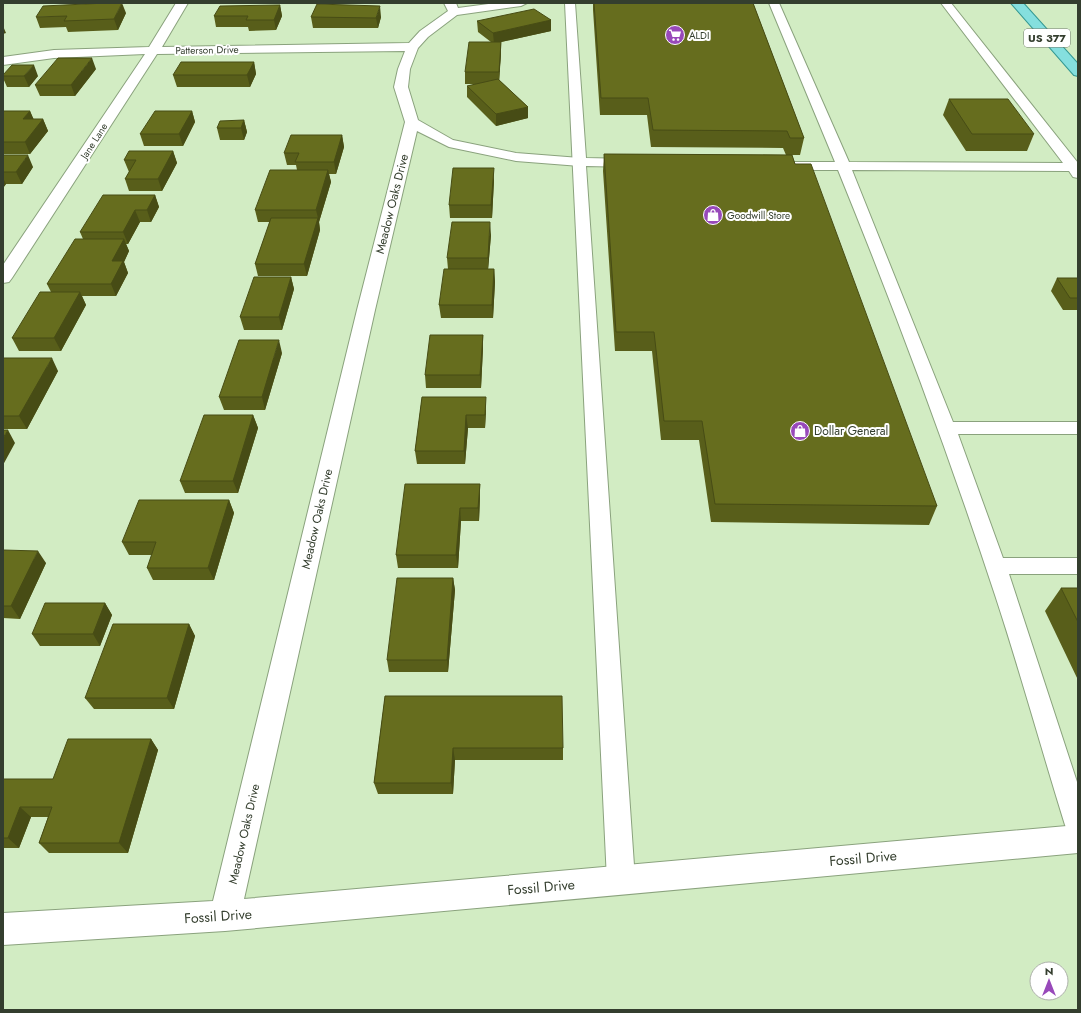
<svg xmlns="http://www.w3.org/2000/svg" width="1081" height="1013" font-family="Jost,sans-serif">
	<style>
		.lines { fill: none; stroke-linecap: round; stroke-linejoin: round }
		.lane-casing { stroke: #8aa27d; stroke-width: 2 }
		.street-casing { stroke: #8aa27d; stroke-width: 2 }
		.primary-casing { stroke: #349892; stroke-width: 2 }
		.lane { fill: #fff; fill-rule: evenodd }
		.street { fill: #fff; fill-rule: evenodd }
		.primary { fill: #85dfde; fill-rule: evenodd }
		.wall { fill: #585e1a }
		.shaded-wall { fill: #474c15 }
		.building { fill: #666d1e; stroke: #474c15 }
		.labels { text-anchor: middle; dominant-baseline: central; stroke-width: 4; stroke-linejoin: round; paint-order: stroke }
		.far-poi-label { font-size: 10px; fill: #343e2e; stroke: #fff; text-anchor: start }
		.far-street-label { font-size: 10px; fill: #343e2e; stroke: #fff }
		.shield { fill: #fff; stroke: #71786d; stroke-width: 1 }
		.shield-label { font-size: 11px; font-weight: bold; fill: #343e2e }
		.street-label { font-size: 12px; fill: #343e2e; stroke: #fff }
		.poi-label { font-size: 12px; fill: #343e2e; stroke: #fff; text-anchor: start }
		.near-street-label { font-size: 14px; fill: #343e2e; stroke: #fff }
	</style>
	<rect width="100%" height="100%" fill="#d2ecc3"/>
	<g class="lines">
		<g class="lane-casing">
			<path id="lane" d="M565 3H575L586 158 630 159 635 160 637 163 635 166 630 167 586 166 635 880 631 890 621 894 611 890 607 880Z
				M769 3H779L849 162 1063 163 941 3H951L1078 163V178L1073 177 1069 171 852 170 953 422H1078V434H958L1003 558H1078V574H1009L1078 785V838L1069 834 1065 825C1041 748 1020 671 995 595 948 452 895 310 838 170H786L781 169 779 166 781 163 786 162H835Z"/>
		</g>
		<g class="street-casing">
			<path id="street" d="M176 3H188L162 47 409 43 420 31 448 11 444 3H456L458 8 496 3H527L521 6 457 15 428 37 418 48 410 69 408 87 418 120 453 140 516 153 580 158 585 159 587 162 585 165 580 166 516 161 449 147 417 131 375 310 244 899 1078 825V853L225 931 3 945V913L213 901 357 310 405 122 394 87 398 69 405 51 157 54 12 278 9 282 3 283V265L145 54 54 58 3 65V57L54 50 149 47Z"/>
		</g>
		<g class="primary-casing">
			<path id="primary" d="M1011 3H1023L1078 64V76L1074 75Z"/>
		</g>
		<use href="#lane" class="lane"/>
		<use href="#street" class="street"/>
		<use href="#primary" class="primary"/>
	</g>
	<path class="wall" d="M593 3H753L804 138 800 155H792L795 164 937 506 929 525 711 522 699 440H661L652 351H615L603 171 604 154 786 155 783 148 651 147 647 115H600L593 10Z
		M280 5 282 16 276 30 249 31 248 27H216L214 16Z
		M126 13 118 30 68 32 66 27 40 28 36 17Z
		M311 17H381L378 28H313Z
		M551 20V31L501 42V53L499 80 528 107V118L496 126 467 97V86L476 84H465V72L491 42 478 32 477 21Z
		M254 62 256 74 250 87H177L173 75Z
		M96 69 75 96H40L35 85Z
		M3 75 38 76 29 87H7L3 78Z
		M949 99 1034 134 1027 151H966L943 115Z
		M3 111H30L33 119H43L48 131 30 154H3Z
		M192 111 195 122 183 146H144L140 134Z
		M244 120 247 132 244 140H220L217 128Z
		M342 135 344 147 336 174H329L331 182 319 222 320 230 307 276H258L255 264 270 222H258L255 210 297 170 296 165H287L284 153Z
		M173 151 177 163 162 191H129L125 179 129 172 124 160Z
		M3 155 33 167 22 184H6L3 188Z
		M494 180 492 218H450L449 205Z
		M155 195 159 207 151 222H140L128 244H126L129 251 124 262 128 273 116 296H82L86 305 61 351H19L12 338 51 292 47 284 83 239 80 232Z
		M491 235 488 269H494L495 282 493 318H441L439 305 448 269 447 258Z
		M291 277 294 289 282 330H244L240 317Z
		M1057 278H1078V310H1063L1051 291Z
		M483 335V348L481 388H426L425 375Z
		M282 353 265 410H224L219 397Z
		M3 358 58 371 27 429H3Z
		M422 397 486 410 485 428H468L465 464H417L415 451Z
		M253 415 258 428 238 493H185L180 481Z
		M480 484V497L479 521H461L458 568H398L396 555Z
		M229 500 234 513 214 580H153L147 568 152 555H129L122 542Z
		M3 550 46 563 20 619 3 618Z
		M453 578 455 590 448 672H389L387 660Z
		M1061 588H1078V680L1045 611Z
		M105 603 112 615 100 646H40L32 634Z
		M189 624 195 636 174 709H94L85 698Z
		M385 696 563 748V760H455L453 794H378L374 783Z
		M151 739 158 750 128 853H49L39 843 48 817H31L19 848H3V779H53Z"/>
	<path class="shaded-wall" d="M122 3 126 13 118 30 114 19Z
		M280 5 282 16 276 30 274 20Z
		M380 6 381 17 378 28 376 18Z
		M551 20V31L501 42V53L499 84V72L494 44 493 33Z
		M3 26 6 33 3 34Z
		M92 58 96 69 75 96 71 85Z
		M254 62 256 74 250 87 247 75Z
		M34 65 38 76 29 87 24 76Z
		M528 107V118L496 126V114Z
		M30 111 35 122 23 119Z
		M192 111 195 122 183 146 179 134Z
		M43 119 48 131 30 154 25 142Z
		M244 120 247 132 244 140 241 128Z
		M342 135 344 147 336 174 334 162Z
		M173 151 177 163 162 191 158 179Z
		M28 155 33 167 22 184 16 172Z
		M494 168V180L492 218 491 205Z
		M328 170 331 182 319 222 320 230 307 276 304 264 318 218 316 210Z
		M3 178 6 184 3 188Z
		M155 195 159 207 151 222 147 210Z
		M135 210 140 222 128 244 123 232Z
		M490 222 491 235 488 271V258Z
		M124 239 129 251 124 262 128 273 116 296 111 284 112 261Z
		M494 269 495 282 493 318 492 305Z
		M291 277 294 289 282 330 279 317Z
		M80 292 86 305 61 351 54 338Z
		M483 335V348L481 388 480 375Z
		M279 340 282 353 265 410 262 397Z
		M52 358 58 371 27 429 19 416Z
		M486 397V410L485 428V415Z
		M253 415 258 428 238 493 233 481Z
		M466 415 468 428 465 464 464 451Z
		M8 430 15 443 3 465V438Z
		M480 484V497L479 521 478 508Z
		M229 500 234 513 214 580 208 568Z
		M460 508 461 521 458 568 456 555Z
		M38 551 46 563 20 619 11 606Z
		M453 578 455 590 448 672 447 660Z
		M105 603 112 615 100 646 93 634Z
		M189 624 195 636 174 709 167 698Z
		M151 739 158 750 128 853 119 843Z
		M453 748 455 760 453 794 451 783Z
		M20 807 31 817 19 848 8 838Z"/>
	<path class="building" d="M107 3H122L114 19 64 21 67 16 36 17 43 6Z
		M594 3H753L804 138H790L787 131 653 130 648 98H601Z
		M317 4 380 6 376 18 311 17Z
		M280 5 274 20H246L248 16H214L220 6Z
		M534 9 551 20 493 33 477 21Z
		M469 42H501L499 72H465Z
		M58 58H92L71 85H35Z
		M181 62H254L247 75H173Z
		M12 65H34L24 76H3V75Z
		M498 79 528 107 496 114 467 86Z
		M949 99H1008L1034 134H972Z
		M3 111H30L23 119H43L25 142H3Z
		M155 111H192L179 134H140Z
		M244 120 241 128H217L220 121Z
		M291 135H342L334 162H295L299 153H284Z
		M129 151H173L158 179H125L136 160H124Z
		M604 154 792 155 795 164H811L937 506 715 504 702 421H664L654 332H616Z
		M3 155H28L16 172H3Z
		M453 168H494L491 205H449Z
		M270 170H328L316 210H255Z
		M103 195H155L147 210H135L123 232H80Z
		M271 218H318L304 264H255Z
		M452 222H490L488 258H447Z
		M75 239H124L112 261H123L111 284H47Z
		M444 269H494L492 305H439Z
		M254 277H291L279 317H240Z
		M1057 278H1078V298H1070Z
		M40 292H80L54 338H12Z
		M430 335H483L480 375H425Z
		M239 340H279L262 397H219Z
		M3 358H52L19 416H3Z
		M422 397H486L485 415H466L464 451H415Z
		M204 415H253L233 481H180Z
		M3 430H8L3 438Z
		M405 484H480L478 508H460L456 555H396Z
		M139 500H229L208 568H147L156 542H122Z
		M3 550 38 551 11 606H3Z
		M397 578H453L447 660H387Z
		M1061 588H1078V622Z
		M45 603H105L93 634H32Z
		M113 624H189L167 698H85Z
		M385 696H562L563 748H453L451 783H374Z
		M68 739H151L119 843H39L52 807H20L8 838H3V779H53Z"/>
	<defs>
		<g id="supermarket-disc" transform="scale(1)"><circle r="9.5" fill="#9849ba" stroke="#fff"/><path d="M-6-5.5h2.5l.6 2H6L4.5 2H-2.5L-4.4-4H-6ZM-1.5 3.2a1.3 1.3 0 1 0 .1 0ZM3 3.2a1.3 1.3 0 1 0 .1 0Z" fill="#fff"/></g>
		<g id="shop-disc" transform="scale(1)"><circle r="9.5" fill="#9849ba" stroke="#fff"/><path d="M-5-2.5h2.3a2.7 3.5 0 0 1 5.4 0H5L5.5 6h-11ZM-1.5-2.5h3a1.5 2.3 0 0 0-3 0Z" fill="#fff"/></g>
	</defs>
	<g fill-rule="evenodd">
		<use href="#supermarket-disc" x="675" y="35"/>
		<use href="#shop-disc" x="713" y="215"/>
		<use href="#shop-disc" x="800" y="431"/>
	</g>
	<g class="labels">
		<g class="far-poi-label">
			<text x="689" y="35">ALDI</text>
			<text x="727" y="215">Goodwill Store</text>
		</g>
		<g class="far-street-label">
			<text transform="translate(207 50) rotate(-1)">Patterson Drive</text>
			<text transform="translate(94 141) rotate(-57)">Jane Lane</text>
		</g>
		<rect class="shield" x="1024" y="29" width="46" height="18" rx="3"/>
		<g class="shield-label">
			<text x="1047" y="38">US 377</text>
		</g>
		<g class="street-label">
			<text transform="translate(392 204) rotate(-76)">Meadow Oaks Drive</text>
			<text transform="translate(317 519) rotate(-77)">Meadow Oaks Drive</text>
			<text transform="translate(244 834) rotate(-77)">Meadow Oaks Drive</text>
		</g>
		<g class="poi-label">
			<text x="814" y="431">Dollar General</text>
		</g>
		<g class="near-street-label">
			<text transform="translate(863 858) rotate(-5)">Fossil Drive</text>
			<text transform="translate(541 887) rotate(-5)">Fossil Drive</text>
			<text transform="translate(218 916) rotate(-4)">Fossil Drive</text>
		</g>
	</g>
	<rect width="1081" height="1013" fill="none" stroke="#343e2e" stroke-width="8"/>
	<g transform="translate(1049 981)"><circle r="19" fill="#ffffff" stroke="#aeb2ab"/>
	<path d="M0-3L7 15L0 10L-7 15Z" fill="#9849ba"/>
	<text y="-6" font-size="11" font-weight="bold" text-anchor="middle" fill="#343e2e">N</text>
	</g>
</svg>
